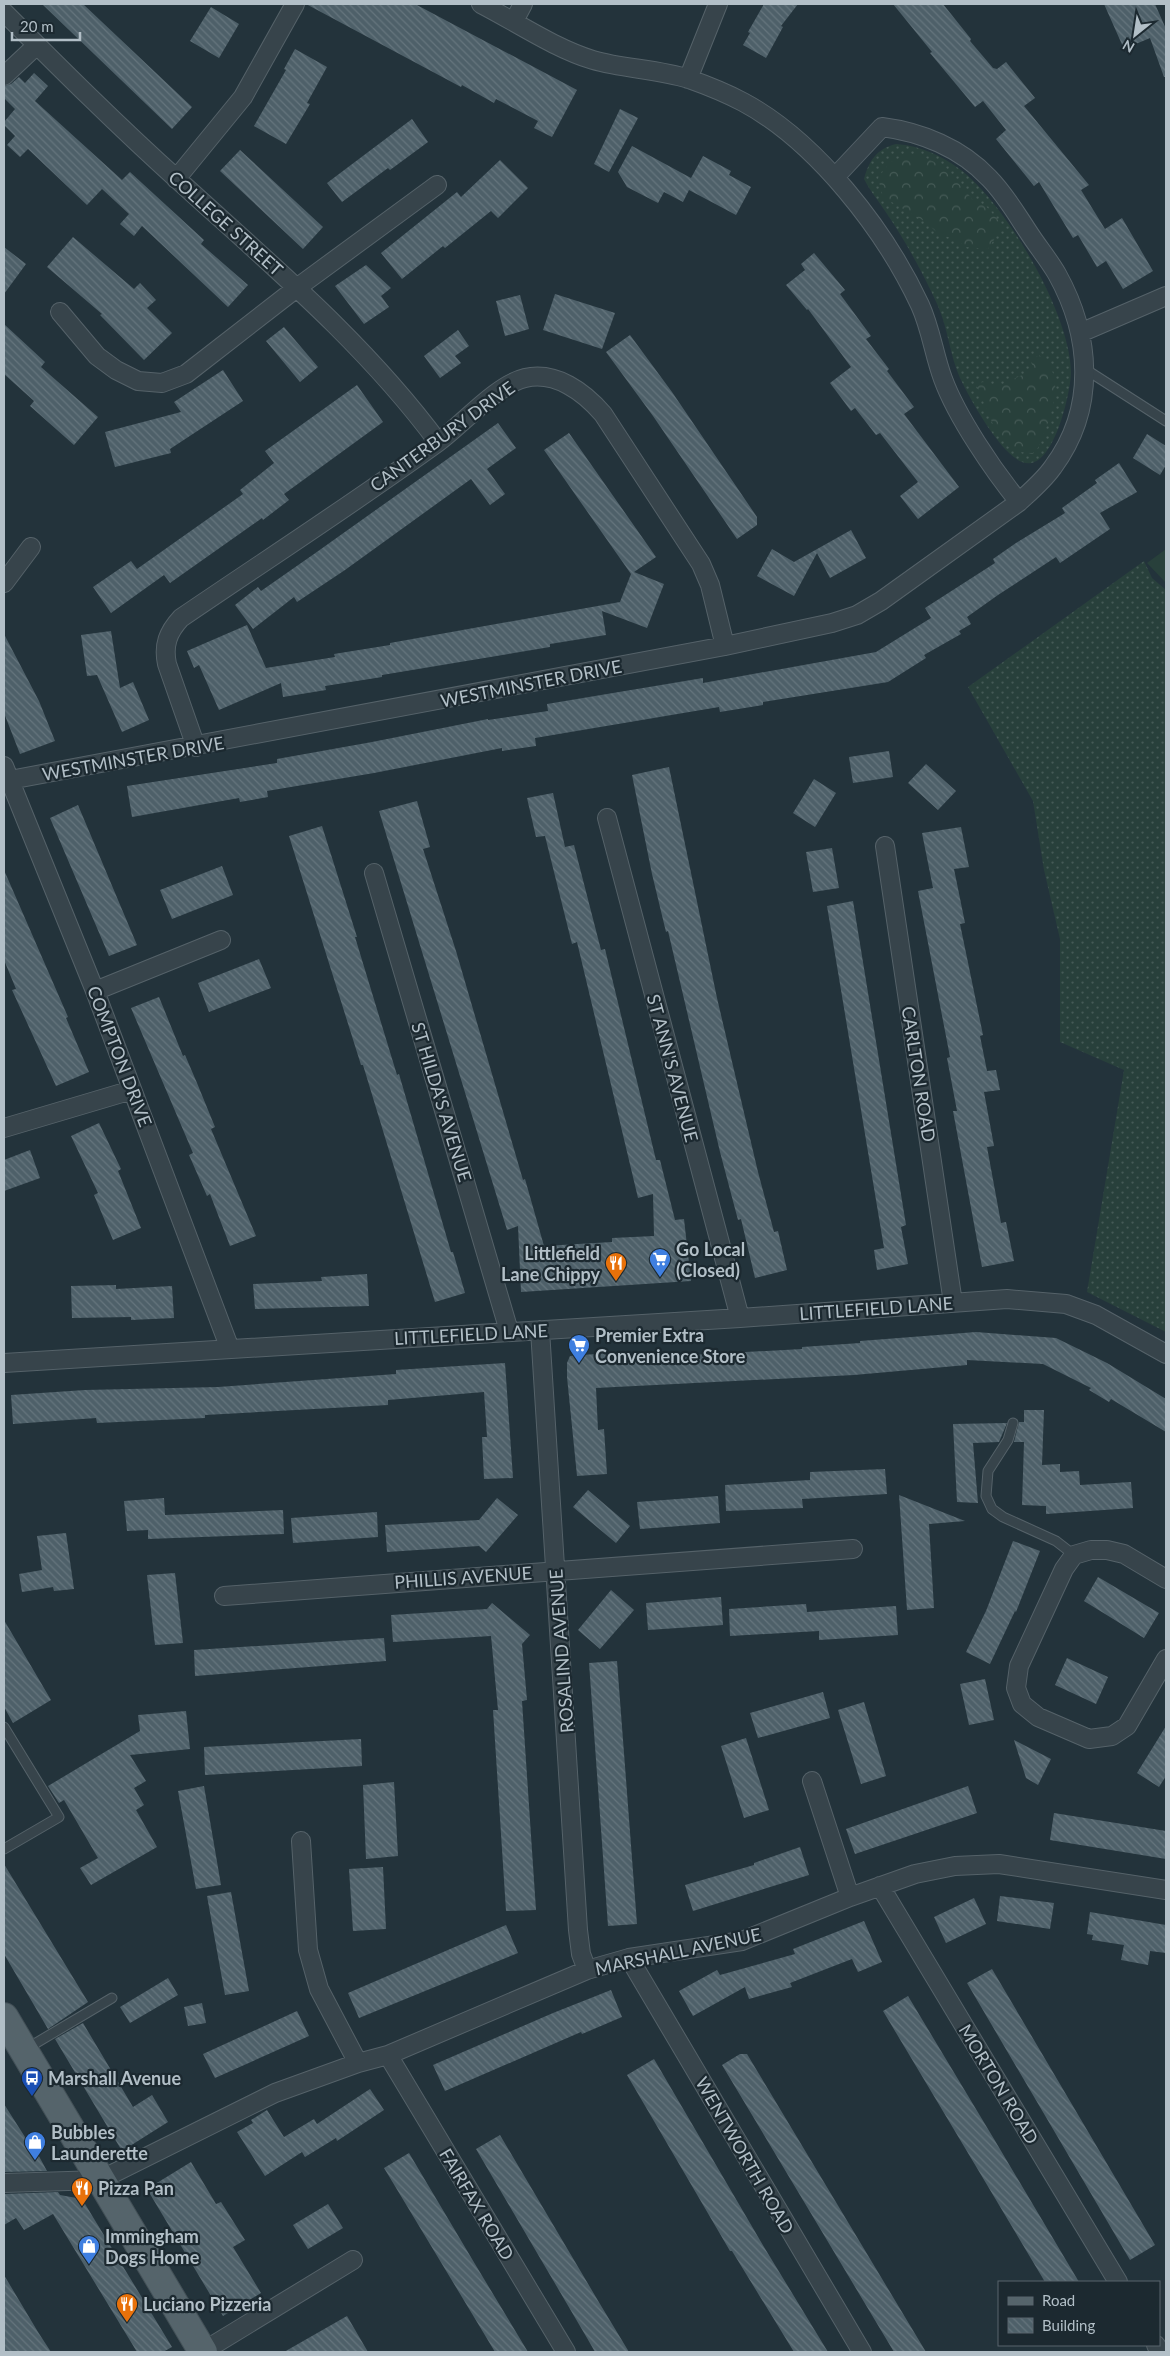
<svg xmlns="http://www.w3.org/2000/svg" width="1170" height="2356" font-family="Lato,sans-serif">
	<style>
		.grass { fill: url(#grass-dots) }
		.forest { fill: url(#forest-crowns) }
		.green { fill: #28403b }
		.building { fill: url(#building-back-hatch) }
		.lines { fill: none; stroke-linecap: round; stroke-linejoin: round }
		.service-casing { stroke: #556269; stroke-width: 11 }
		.minor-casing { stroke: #556269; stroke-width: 20 }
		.primary-casing { stroke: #435057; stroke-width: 30 }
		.service { stroke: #37444b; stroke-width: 9 }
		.minor { stroke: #37444b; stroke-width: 18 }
		.primary { stroke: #55646b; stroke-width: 28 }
		.labels { text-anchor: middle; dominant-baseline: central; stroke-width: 4.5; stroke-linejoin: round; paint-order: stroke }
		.street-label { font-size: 18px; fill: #b2bfc7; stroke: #1c2930 }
		.poi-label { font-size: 18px; font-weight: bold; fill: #b2bfc7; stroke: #1c2930; text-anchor: start }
	</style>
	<defs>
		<pattern id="grass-dots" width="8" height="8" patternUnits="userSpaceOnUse" patternTransform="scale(1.25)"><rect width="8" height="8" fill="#28403b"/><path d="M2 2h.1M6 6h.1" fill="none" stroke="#455a56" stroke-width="1.8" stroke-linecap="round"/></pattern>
		<pattern id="forest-crowns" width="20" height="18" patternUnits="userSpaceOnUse" patternTransform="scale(1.25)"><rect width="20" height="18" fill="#28403b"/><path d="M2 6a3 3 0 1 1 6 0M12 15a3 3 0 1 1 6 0" fill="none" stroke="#455a56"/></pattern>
		<pattern id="building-back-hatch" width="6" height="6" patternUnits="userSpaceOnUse" patternTransform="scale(1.25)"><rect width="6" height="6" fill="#4e6069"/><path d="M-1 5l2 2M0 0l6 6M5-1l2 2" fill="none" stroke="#65757d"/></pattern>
	</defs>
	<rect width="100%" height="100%" fill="#23333b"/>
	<path class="grass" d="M896 144C921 146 941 155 961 170 1007 206 1070 313 1071 372 1071 391 1053 475 1022 462 1000 453 971 401 960 378 950 356 948 329 938 306 923 273 905 240 885 211 878 200 870 191 864 179 869 161 876 149 896 144Z
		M1144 561 1152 578 1166 590V1332L1087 1292 1124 1070 1060 1042V939L1044 870 1033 801 968 687Z"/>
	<path class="forest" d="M905 156H922L946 168 973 200 985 205 999 221V232L988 249 966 247 957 240 939 234 924 221 883 197 878 178 890 162Z
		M1039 355C1070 376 1049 421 1038 448L1032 454 1011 450 994 427 976 384 983 382 1000 386C1010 379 1027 375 1033 368L1031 361Z"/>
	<path class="green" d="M1166 549V583L1147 563Z"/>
	<path class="building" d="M42 4H83L192 107 172 129Z
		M306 4H415L577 90 552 137 534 128 538 121 496 99 494 103 462 85 461 87Z
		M764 4H798L781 26 783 27 766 58 743 45 750 33 748 32Z
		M893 4H943L971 39 970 41 993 68 997 69 1006 62 1035 98 1024 106 1089 185 1081 190 1105 229 1122 218 1153 271 1123 289 1106 261 1097 267 1078 235 1073 238 1039 182 1034 186 996 139 1006 130 983 101 975 107 930 53 932 52Z
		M1104 4H1155L1166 29V77H1164L1150 38 1124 49Z
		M211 7 239 24 219 58 190 41Z
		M295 49 327 67 307 103 310 104 286 144 254 126 286 70 284 69Z
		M34 73 48 86 35 101 122 180 130 172 204 240 201 244 248 285 228 307 142 226 134 236 120 224 129 214 102 189 87 205 28 149 20 157 7 145 15 136 4 125V122L15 109 4 98V86L11 84 19 77 25 83Z
		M620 109 638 118 609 172 594 164Z
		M412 119 428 142 390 170 388 168 342 202 327 183Z
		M632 146 691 178 703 156 731 171 729 175 751 187 736 215 689 190 683 202 664 192 658 203 627 187 618 172Z
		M240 150 323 227 303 249 220 171Z
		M500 160 528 188 498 218 491 211 445 248 443 246 402 279 381 253 457 192 461 197Z
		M73 237 134 289 140 283 156 300 147 308 172 333 144 360 100 315 102 314 47 267Z
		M4 247 26 264 4 294Z
		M814 253 845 290 840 294 871 336 866 339 889 369 887 371 914 407 904 414 959 487 918 519 900 496 918 482 880 433 876 435 855 408 851 411 830 383 851 367 808 309 807 310 786 285 805 270 801 264Z
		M366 265 391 288 381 296 389 307 364 324 335 286Z
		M555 294 615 313 602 349 543 330Z
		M520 295 529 329 505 336 496 301Z
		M4 324 45 362 41 367 98 417 74 445 30 406 34 401 4 374Z
		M284 327 318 367 300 382 266 341Z
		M458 330 469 346 455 356 461 363 440 378 424 356Z
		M630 335 672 392 757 517V525L737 539 653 416 606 352Z
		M223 370 243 401 170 449 171 453 115 467 105 432 181 412 174 402Z
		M357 385 383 422 284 494 289 500 263 520 262 518 170 583 164 575 111 613 93 587 131 561 137 569 243 494 240 490 274 463 265 451Z
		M498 423 516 448 487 469 505 494 490 505 471 479 345 570 297 602 294 597 253 629 235 605 258 587 261 591 314 554Z
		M569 433 656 557 634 572 664 584 647 628 602 611 606 635 550 644V647L382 675V677L325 686 326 690 283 697 281 683 219 710 199 665 194 668 187 651 247 625 266 668 335 657 334 654 390 645V643L620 602 631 574 544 450Z
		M1147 434 1166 446V465L1160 475 1133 458Z
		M1119 463 1137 492 1100 513 1110 529 1060 563 1056 557 998 595 967 617 971 624 959 631 961 634 924 655 926 658 888 682 763 702V705L720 712 719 707 535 738 536 746 502 751V748L374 773 267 791 268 797 240 802 239 798 132 817 127 786 277 763V759L372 742 488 719V720L548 711 547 704 703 678V683L876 652 931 618 925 608 995 563 993 559 1016 543 1065 513 1062 508 1097 483 1095 480Z
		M851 530 866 558 830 578 817 553 794 596 757 576 772 549 794 562Z
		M111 631 120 688 133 682 149 720 122 732 97 675 87 676 81 635Z
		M4 634 39 701 55 741 20 754 4 713Z
		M889 751 893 777 853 783 849 757Z
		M926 764 956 791 938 810 908 783Z
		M669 767 717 998 758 1172 774 1232 778 1231 787 1270 755 1278 741 1219 738 1220 720 1152 668 931 666 932 652 874 632 775Z
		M814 779 836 793 815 827 793 813Z
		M553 793 565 847 574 845 601 950 605 949 656 1160H660L675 1220 684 1219 691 1281 521 1292 518 1226 507 1230 379 811 417 801 430 847 423 849 456 951 523 1180 525 1179 544 1246 612 1242V1238L654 1236 653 1194 638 1198 577 942 572 944 545 836 536 837 527 798Z
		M78 805 137 945 109 956 50 818Z
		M322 826 357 937H355L397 1075 399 1074 451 1252H453L465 1293 435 1302 363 1065H361L289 836Z
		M961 827 969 867 954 869 965 923 960 924 983 1035 980 1036 987 1071 996 1070 1000 1090 984 1092 994 1146 987 1147 1001 1223 1006 1222 1014 1261 982 1267 953 1111H957L947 1058 950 1057 918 891 933 888 922 833Z
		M832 848 839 888 813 892 806 852Z
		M222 866 233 895 172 919 160 890Z
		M4 870 68 1017 66 1018 89 1072 56 1086 12 990 16 989 4 960Z
		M853 901 906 1225 901 1227 908 1264 877 1270 874 1250 884 1248 827 906Z
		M259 959 271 988 209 1012 198 983Z
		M159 997 183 1056 185 1055 197 1083 215 1127 211 1129 256 1236 230 1246 210 1194 207 1196 189 1155 193 1153 131 1008Z
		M99 1123 121 1169 118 1171 141 1228 113 1240 94 1195 98 1193 71 1136Z
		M30 1150 40 1178 4 1191V1160Z
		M367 1274 369 1306 255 1309 253 1284 322 1281 321 1277Z
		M116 1285V1289L172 1286 174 1318 131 1320V1317L72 1318 71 1286Z
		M976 1332 1056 1338 1107 1363 1166 1399V1432L1111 1399 1109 1402 1089 1390 1091 1388 1043 1364 967 1360V1365L854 1375 596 1388 598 1430 604 1429 607 1474 577 1476 567 1377V1363L570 1356 608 1353V1357L671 1356 802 1349V1347L860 1343V1341Z
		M505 1363 513 1478 484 1479 482 1437H487L484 1392 388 1400V1405L205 1415V1418L97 1423 96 1418 13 1424 11 1395 85 1390 218 1387 396 1374V1370Z
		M1024 1410H1044L1042 1465 1060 1464V1472L1079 1471 1080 1485 1131 1482 1133 1508 1046 1514V1506L1022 1505 1024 1442H1014L1019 1422H1024Z
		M1007 1423 999 1442 973 1443 978 1503 957 1502 953 1424Z
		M885 1469 887 1494 802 1499 803 1508 726 1511 725 1485 810 1480V1472Z
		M588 1490 630 1526 616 1543 573 1507Z
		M899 1495 965 1521 929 1524 934 1608 907 1610Z
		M718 1496 720 1523 640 1529 637 1502Z
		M164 1498 165 1515 283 1510 284 1534 148 1539V1530L127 1531 124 1501Z
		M497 1498 518 1515 486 1552 479 1546 387 1552 385 1525 479 1520Z
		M377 1512 378 1537 293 1543 291 1518Z
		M66 1533 74 1589 54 1591 53 1587 22 1592 19 1574 42 1570 37 1536Z
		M1013 1541 1040 1551 1016 1612 1015 1611 990 1664 966 1652 986 1611Z
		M175 1573 183 1643 155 1645 147 1575Z
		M1098 1577 1159 1613 1144 1638 1084 1601Z
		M611 1590 634 1610 600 1649 578 1630Z
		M721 1597 723 1625 648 1630 646 1603Z
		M492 1603 530 1635 522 1644 527 1700 522 1701 536 1910 506 1911 493 1710H498L491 1636 393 1642 391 1615 487 1609Z
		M806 1604 807 1612 896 1606 898 1635 819 1640V1631L730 1636 729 1609Z
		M4 1620 51 1700 13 1723 4 1707Z
		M384 1638 386 1661 195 1676 194 1650Z
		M1067 1658 1108 1677 1096 1704 1055 1685Z
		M617 1661 637 1924 608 1926 589 1663Z
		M985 1679 994 1720 969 1725 960 1684Z
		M823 1692 830 1718 758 1738 750 1713Z
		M864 1702 886 1776 861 1784 838 1710Z
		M186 1711 190 1749 130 1755 146 1781 134 1788 144 1805 136 1810 157 1847 91 1885 80 1868 98 1858 64 1800 59 1803 48 1786 140 1731 138 1715Z
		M1166 1726V1776L1159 1787 1137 1773Z
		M746 1738 769 1810 744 1818 721 1746Z
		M361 1739 362 1766 205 1775 204 1747Z
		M1014 1740 1051 1759 1038 1785 1026 1778Z
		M394 1782 398 1856 366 1859 363 1785Z
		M204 1786 221 1885 196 1889 178 1791Z
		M968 1786 977 1813 855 1854 846 1829Z
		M1054 1813 1166 1831V1859L1050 1840Z
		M800 1847 809 1875 693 1911 685 1885 754 1865V1863Z
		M4 1864 88 2002 48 2029 4 1954Z
		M383 1867 386 1929 353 1931 349 1869Z
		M231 1892 249 1991 225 1995 207 1896Z
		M1000 1896 1054 1903 1050 1929 997 1921Z
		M974 1898 986 1924 946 1943 934 1917Z
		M1090 1912 1166 1925V1953L1150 1951 1148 1965 1121 1960 1124 1945 1092 1940 1093 1935 1087 1934Z
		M864 1921 882 1962 858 1972 852 1959 790 1983 792 1987 749 1999 745 1987 693 2016 679 1991 717 1970 720 1975 795 1954 793 1949Z
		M506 1925 518 1953 359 2018 348 1993Z
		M992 1969 1155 2245 1130 2260 967 1983Z
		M168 1978 178 1995 130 2023 120 2007Z
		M611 1990 622 2017 582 2034 581 2032 445 2091 433 2065 553 2013Z
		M908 1996 994 2139 1079 2282H1045L959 2138 883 2011Z
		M202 2003 206 2023 188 2026 184 2007Z
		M297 2011 309 2036 215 2078 203 2054Z
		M83 2023 133 2107 152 2095 168 2122 122 2151 55 2039Z
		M740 2054H747L926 2352H894L722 2065Z
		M654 2059 764 2247 828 2352H794L732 2251H730L627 2075Z
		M370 2089 384 2110 337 2141 336 2138 305 2157 302 2152 265 2176 237 2132 253 2123 251 2120 267 2110 284 2137 314 2119 317 2124Z
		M4 2104 32 2148 34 2147 47 2171 4 2172Z
		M500 2135 600 2304 629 2352H595L587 2338 476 2149Z
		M409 2153 475 2264 528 2352H495L483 2332 384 2168Z
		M191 2162 216 2204 221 2202 245 2240 233 2247 261 2293 223 2316 147 2189Z
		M58 2192 60 2195 82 2199 172 2347 163 2352H137L53 2214 24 2230 16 2218 4 2225V2194Z
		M328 2204 343 2228 308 2249 293 2225Z
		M4 2275 38 2332 51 2352H4Z
		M347 2316 368 2352H284Z"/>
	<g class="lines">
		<g class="service-casing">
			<path id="service" d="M1085 369 1166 421
				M1013 1423 1008 1440 988 1471 986 1496 992 1509 1003 1517 1056 1541 1074 1555
				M4 1727 59 1817 4 1849
				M26 2049 112 1998"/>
		</g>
		<g class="minor-casing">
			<path id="minor" d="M481 4C518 23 554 48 593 60 624 69 658 69 689 79 706 85 726 93 743 102 816 141 885 230 920 305 931 329 934 355 943 379 957 417 993 470 1019 502
				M4 12C61 69 118 126 178 180 269 263 364 342 438 442
				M514 21 523 4
				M4 76 37 45
				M688 79 718 4
				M176 179 243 97 295 4
				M60 312 97 356 116 370 138 381 162 383 186 374 298 287 437 185
				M1080 333 1166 296
				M4 583 31 547
				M196 747 167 664C163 645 168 632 181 618 266 560 353 504 437 443 462 425 496 385 525 378 556 371 584 392 603 414L701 564 710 585 725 646
				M4 766 95 991 230 1349
				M10 780 725 646 832 623 857 615 881 601 1019 502C1031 491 1044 480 1053 467 1097 408 1091 335 1057 274 1049 260 1038 247 1029 233 1017 215 1005 194 989 178 961 148 921 132 882 127L835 177
				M607 818 740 1318
				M885 846 953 1303
				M374 873 509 1331
				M95 991 221 940
				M4 1128 132 1090
				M540 1330 578 1930 581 1954 587 1970
				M4 1363 740 1318 1007 1299 1066 1304 1096 1315 1166 1354
				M1166 1579 1124 1554 1107 1550H1091L1074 1555 1064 1569 1019 1666 1016 1688 1022 1704 1038 1717 1089 1739 1112 1736 1127 1726 1166 1659
				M224 1596 853 1549
				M812 1781 850 1897
				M301 1841 308 1950 319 1989 358 2063
				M880 1886 1118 2282
				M629 1958 862 2352
				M388 2055 566 2352
				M4 2183 100 2180 275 2093 358 2063 388 2055 587 1970 629 1958 742 1941 850 1897 915 1874 955 1866 999 1864 1166 1890
				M1156 2345 1160 2352
				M202 2352 353 2260"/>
		</g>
		<g class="primary-casing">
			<path id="primary" d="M4 2017 203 2352"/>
		</g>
		<use href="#service" class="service"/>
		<use href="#minor" class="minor"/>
		<use href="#primary" class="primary"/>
	</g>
	<defs>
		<g id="supermarket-pin" transform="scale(1.125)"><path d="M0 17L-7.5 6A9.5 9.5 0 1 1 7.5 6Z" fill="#3f7fe0" stroke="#1c2930"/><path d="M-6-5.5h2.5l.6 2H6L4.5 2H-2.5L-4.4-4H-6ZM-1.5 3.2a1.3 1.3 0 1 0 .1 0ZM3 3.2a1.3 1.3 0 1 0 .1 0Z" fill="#fff"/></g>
		<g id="restaurant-pin" transform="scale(1.125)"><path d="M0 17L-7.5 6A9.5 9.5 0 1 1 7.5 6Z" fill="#e8710a" stroke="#1c2930"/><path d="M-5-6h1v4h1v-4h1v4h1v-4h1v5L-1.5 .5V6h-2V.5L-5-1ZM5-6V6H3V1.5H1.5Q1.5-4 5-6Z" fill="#fff"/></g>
		<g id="bus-pin" transform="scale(1.125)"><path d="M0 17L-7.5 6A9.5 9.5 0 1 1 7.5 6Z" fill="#1a4fb4" stroke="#1c2930"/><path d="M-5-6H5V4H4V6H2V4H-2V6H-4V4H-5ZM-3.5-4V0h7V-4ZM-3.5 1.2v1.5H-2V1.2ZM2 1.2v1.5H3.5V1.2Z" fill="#fff"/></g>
		<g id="shop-pin" transform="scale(1.125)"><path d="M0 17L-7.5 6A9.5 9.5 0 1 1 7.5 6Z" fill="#3f7fe0" stroke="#1c2930"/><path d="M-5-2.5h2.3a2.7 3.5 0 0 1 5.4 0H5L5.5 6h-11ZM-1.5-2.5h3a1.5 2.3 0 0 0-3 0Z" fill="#fff"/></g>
	</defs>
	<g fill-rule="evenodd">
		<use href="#supermarket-pin" x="660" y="1259"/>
		<use href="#restaurant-pin" x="616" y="1263"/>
		<use href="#supermarket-pin" x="579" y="1345"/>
		<use href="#bus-pin" x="32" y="2078"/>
		<use href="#shop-pin" x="35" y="2142"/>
		<use href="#restaurant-pin" x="82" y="2188"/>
		<use href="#shop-pin" x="89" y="2246"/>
		<use href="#restaurant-pin" x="127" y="2304"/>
	</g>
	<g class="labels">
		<g class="street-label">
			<text transform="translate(226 223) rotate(42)">COLLEGE STREET</text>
			<text transform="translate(442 436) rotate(-36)">CANTERBURY DRIVE</text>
			<text transform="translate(531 683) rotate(-11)">WESTMINSTER DRIVE</text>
			<text transform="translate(133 758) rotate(-10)">WESTMINSTER DRIVE</text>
			<text transform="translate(120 1056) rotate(69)">COMPTON DRIVE</text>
			<text transform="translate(673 1068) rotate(75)">ST ANN'S AVENUE</text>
			<text transform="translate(919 1074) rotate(81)">CARLTON ROAD</text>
			<text transform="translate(442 1102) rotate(73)">ST HILDA'S AVENUE</text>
			<text transform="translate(876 1308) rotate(-4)">LITTLEFIELD LANE</text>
			<text transform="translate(471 1334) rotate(-3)">LITTLEFIELD LANE</text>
			<text transform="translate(463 1577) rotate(-4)">PHILLIS AVENUE</text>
			<text transform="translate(561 1651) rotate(-94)">ROSALIND AVENUE</text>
			<text transform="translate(678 1951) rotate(-12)">MARSHALL AVENUE</text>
			<text transform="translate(999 2084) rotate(59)">MORTON ROAD</text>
			<text transform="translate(745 2155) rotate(60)">WENTWORTH ROAD</text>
			<text transform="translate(477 2204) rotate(59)">FAIRFAX ROAD</text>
		</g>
		<g class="poi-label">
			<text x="676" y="1249">Go Local<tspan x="676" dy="21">(Closed)</tspan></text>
			<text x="600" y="1253" text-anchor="end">Littlefield<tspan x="600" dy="21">Lane Chippy</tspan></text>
			<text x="595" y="1335">Premier Extra<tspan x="595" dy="21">Convenience Store</tspan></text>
			<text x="48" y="2078">Marshall Avenue</text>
			<text x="51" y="2132">Bubbles<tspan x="51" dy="21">Launderette</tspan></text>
			<text x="98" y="2188">Pizza Pan</text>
			<text x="105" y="2236">Immingham<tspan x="105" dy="21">Dogs Home</tspan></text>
			<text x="143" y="2304">Luciano Pizzeria</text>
		</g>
	</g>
	<rect width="1170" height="2356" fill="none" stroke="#b2bfc7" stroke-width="10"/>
	<rect x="998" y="2281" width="162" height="65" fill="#1c2930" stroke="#58656c"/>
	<rect x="1008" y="2297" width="25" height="8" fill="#55646b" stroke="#58656c"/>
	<text x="1042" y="2306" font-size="15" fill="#b2bfc7">Road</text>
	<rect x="1008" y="2318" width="25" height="15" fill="url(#building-back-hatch)" stroke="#58656c"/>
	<text x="1042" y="2331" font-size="15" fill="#b2bfc7">Building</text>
	<g transform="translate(1135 35) rotate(210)" stroke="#1c2930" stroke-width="4" paint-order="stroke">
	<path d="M0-4L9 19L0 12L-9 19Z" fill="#b2bfc7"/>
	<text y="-8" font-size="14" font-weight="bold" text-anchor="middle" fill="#b2bfc7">N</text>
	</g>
	<path d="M12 32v8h68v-8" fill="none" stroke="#b2bfc7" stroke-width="2.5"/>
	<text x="20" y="32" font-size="15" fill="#b2bfc7" stroke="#1c2930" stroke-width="4" paint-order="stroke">20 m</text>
</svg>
